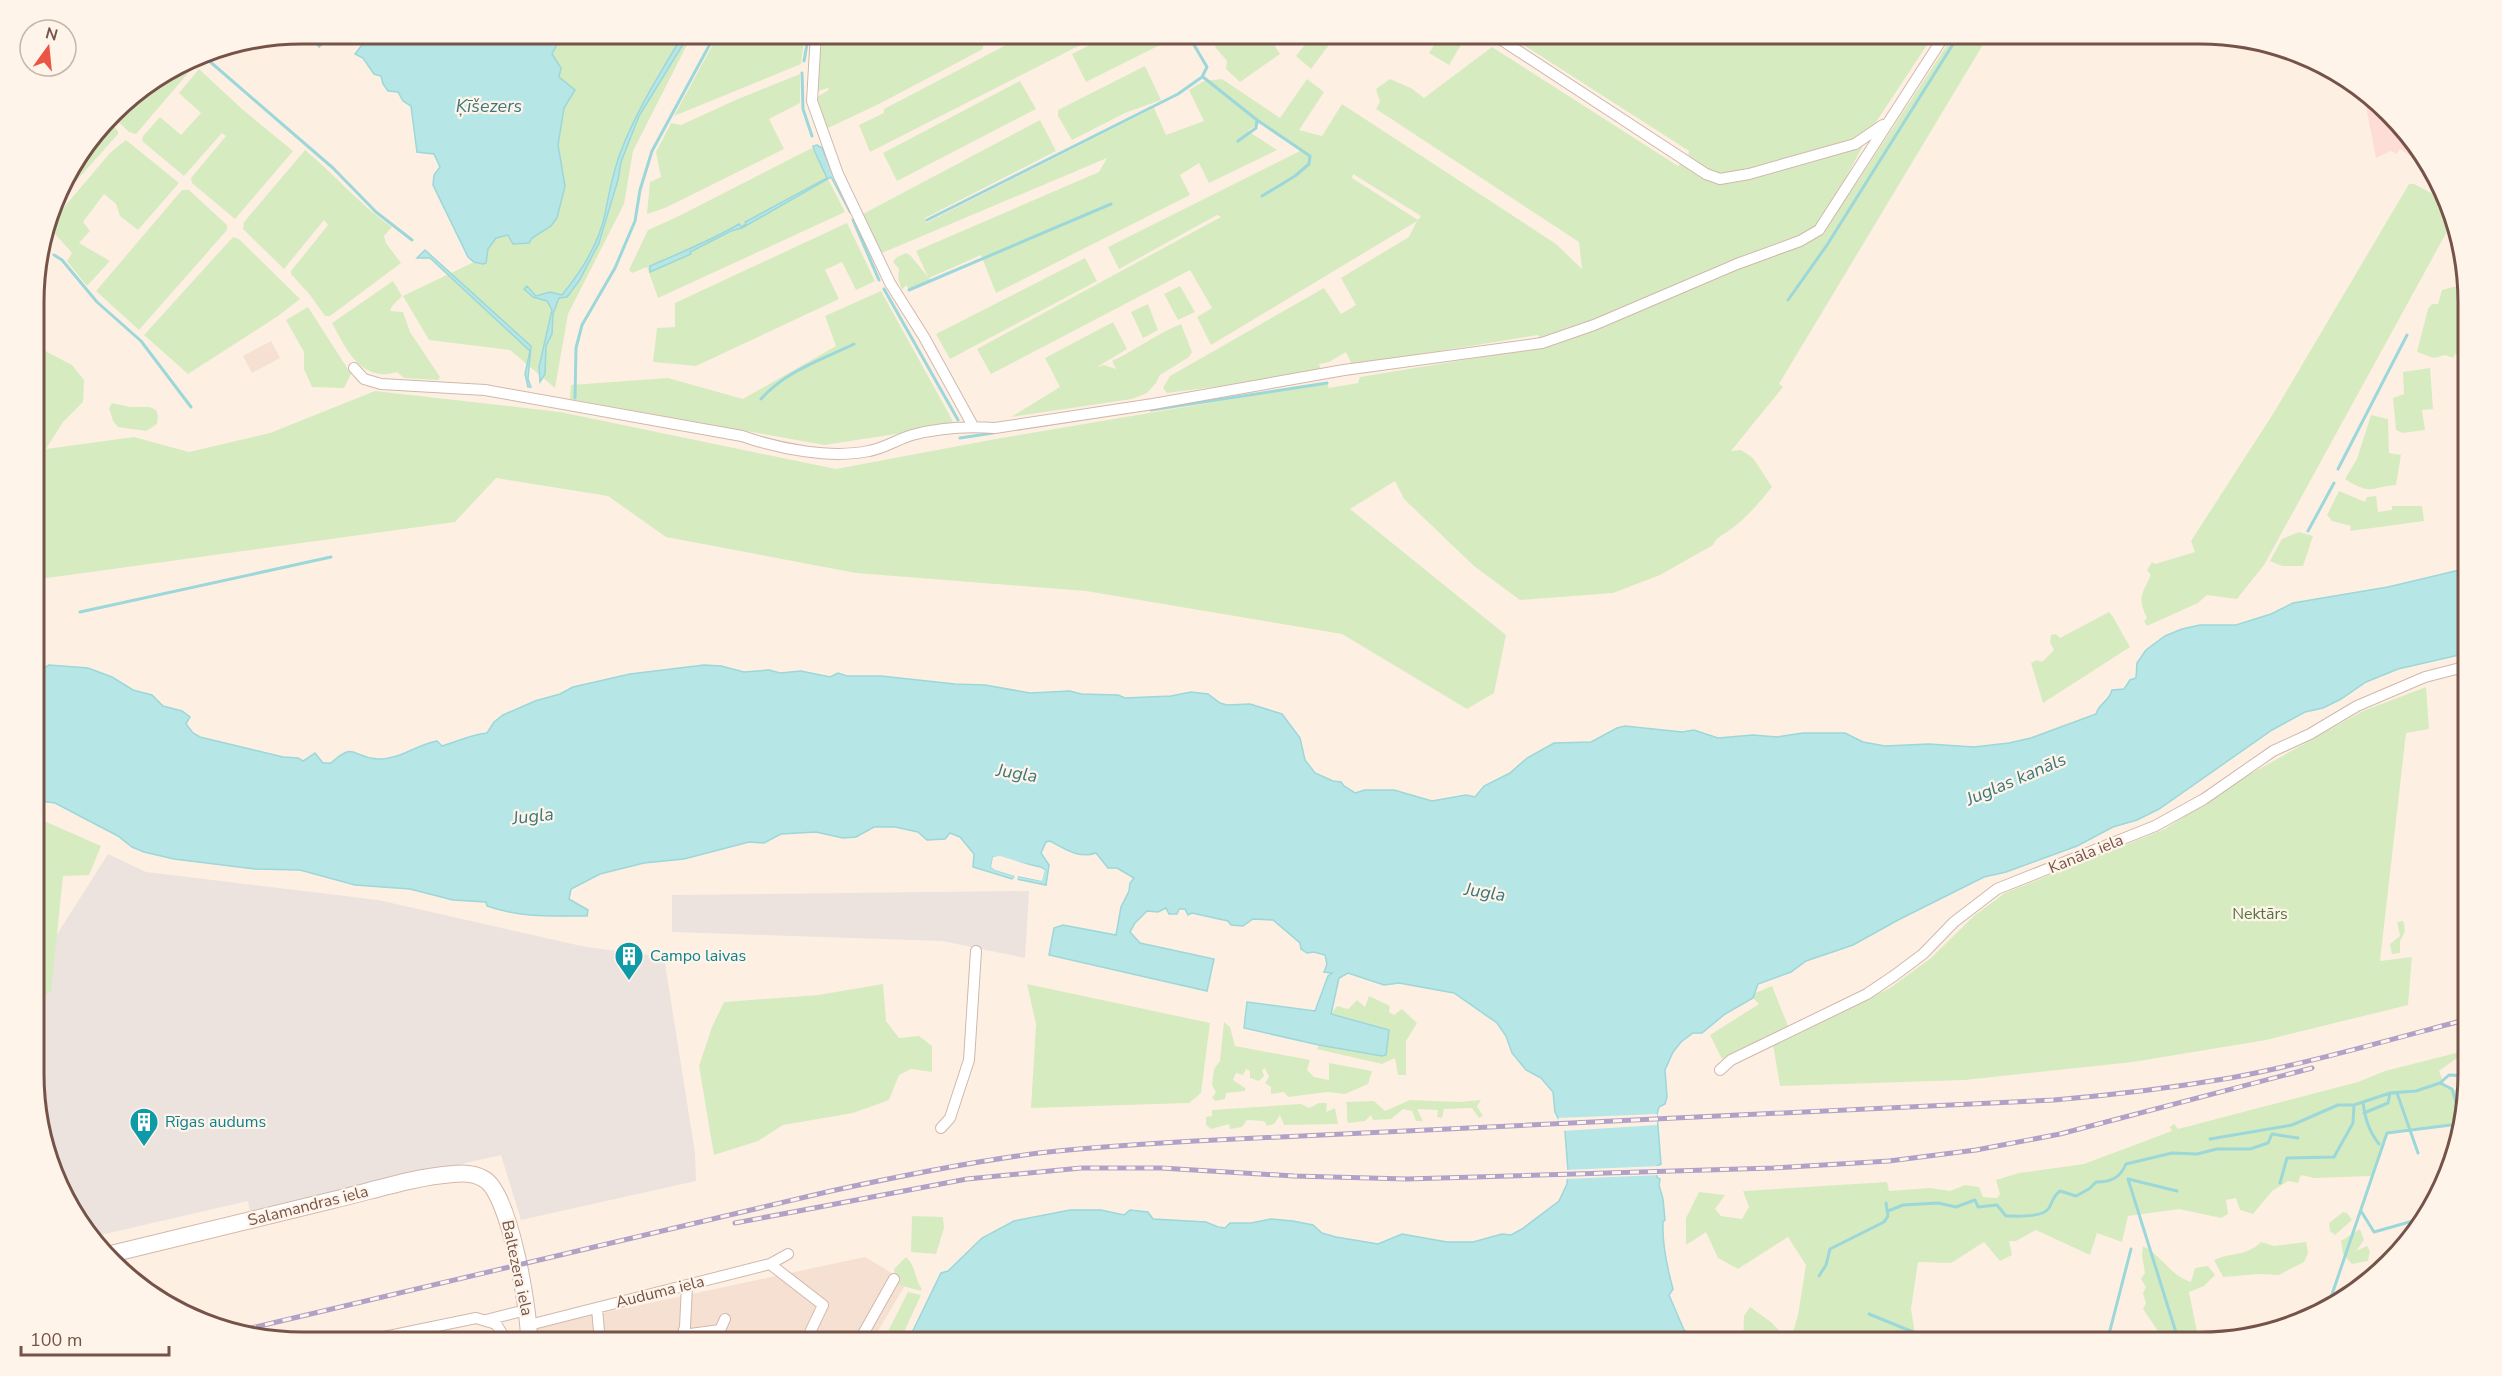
<svg xmlns="http://www.w3.org/2000/svg" width="2502" height="1376" font-family="'Nunito Sans',sans-serif">
	<style>
		.residential { fill: #f5e0d1 }
		.commercial { fill: #feddd6 }
		.industrial { fill: #ece3de }
		.green { fill: #d7ebc1; fill-rule: evenodd }
		.water { fill: #b7e6e7; stroke: #9cd7d9; stroke-width: 1.5 }
		.pier { fill: #fdf0e3; fill-rule: evenodd }
		.lines { fill: none; stroke-linecap: round; stroke-linejoin: round }
		.stream { stroke: #9cd7d9; stroke-width: 3 }
		.street-casing { stroke: #d1b8ac; stroke-width: 12 }
		.secondary-casing { stroke: #d4b7a9; stroke-width: 18 }
		.street { stroke: #fff; stroke-width: 10 }
		.secondary { stroke: #fff; stroke-width: 16 }
		.rail-casing { stroke: #b1a1c7; stroke-width: 5 }
		.rail { stroke: #fff4ea; stroke-width: 3; stroke-dasharray: 9; stroke-linecap: butt }
		.labels { text-anchor: middle; dominant-baseline: central; stroke-width: 4.5; stroke-linejoin: round; paint-order: stroke }
		.street-label { font-size: 16px; fill: #765348; stroke: #fff4ea }
		.park-label { font-size: 16px; fill: #54763d; stroke: #fff4ea }
		.culture-label { font-size: 16px; fill: #0d838f; stroke: #fff4ea; text-anchor: start }
		.water-label { font-size: 18px; font-style: italic; fill: #3b787c; stroke: #fff4ea }
		.rim { fill: none; stroke: #765348; stroke-width: 3 }
	</style>
	<rect width="100%" height="100%" fill="#fdf0e3"/>
	<path class="residential" d="M271 341 280 358 252 373 243 356Z
		M2468 683V741H2457L2461 684Z
		M865 1257 907 1282 871 1343H462Z"/>
	<path class="commercial" d="M2364 96 2424 153 2432 169 2400 149 2396 154 2391 151 2376 158Z"/>
	<path class="industrial" d="M108 854 146 872 378 900 586 947 664 957 695 1153 696 1181 521 1220 501 1155 250 1213 248 1201 92 1237 78 1224 35 1109V969Z
		M1029 891 1025 958 942 941 672 932V895Z"/>
	<path class="green" d="M563 33H693L633 151 624 204 568 314 555 388 510 350 429 340 403 296 474 262 483 264C488 255 488 245 496 238L508 235 529 243 532 238 551 226 565 186 558 145 564 108 574 90 559 77 561 68 552 54Z
		M719 33H805L801 64 674 116Z
		M822 33H984L983 49 879 104 828 128 822 120 815 98 829 90 828 88 818 91Z
		M1029 33H1104L870 152 859 125 884 113V109Z
		M1113 33H1176L1178 36 1086 82 1072 54Z
		M1214 33H1261L1265 38 1269 37 1280 54 1240 82 1226 69 1227 61 1215 47 1220 41Z
		M1314 33H1323L1332 41 1311 69 1296 56Z
		M1418 33H1468L1449 65 1429 53 1434 45Z
		M1505 33H1935L1876 122 1825 216 1850 193 1955 33H1990L1779 384 1783 387 1731 451 1741 450 1753 458 1772 487C1758 504 1745 520 1727 532 1721 536 1716 538 1713 545L1660 575 1613 593 1520 600 1474 566 1404 499 1395 481 1350 509 1506 635 1494 693 1467 709 1342 634 1086 591 856 573 666 537 608 496 496 478 455 522 40 579 35 562V341L47 352 72 365 84 380 83 402 63 422 46 449 134 437 189 452 270 433 375 391 560 412 836 469 1001 438 1327 383 1329 388 1358 383 1360 377 1543 347 1538 335 1352 365 1346 352 1329 362 1319 364 1321 370 1290 377 1167 393 1163 388 1170 376 1324 288 1341 314 1356 305 1341 278 1409 237 1417 221 1211 345 1197 317 1212 308 1190 270 991 374 977 349 1221 217 1217 215 1119 269 1108 247 1300 151 1261 122 1248 131 1277 150 1209 183 1199 163 1180 175 1190 195 996 293 981 255 929 278 931 281 909 290 906 285 902 290 898 278 899 269 893 262 897 257 906 253 910 255 928 277 916 251 1099 172 1107 158 882 253 863 214 1040 120 1056 151 925 218 926 223 1154 108 1166 135 1204 121 1189 90 1204 81 1222 79 1280 118 1307 79 1324 92 1299 130 1322 136 1342 104 1556 244 1582 269 1579 242 1376 109 1380 102 1376 89 1390 79 1411 88 1424 98 1492 47 1678 166 1688 157 1689 151ZM1353 174 1421 216 1418 220 1352 178Z
		M189 60 195 65 136 134 129 132 112 116 124 100Z
		M1145 66 1161 100 1125 113 1072 140 1058 116V110Z
		M199 69 242 109 293 151 235 219 192 183 191 178 226 136 222 133 184 176 142 141 143 136 160 117 181 135 201 113 179 93Z
		M800 74V103L769 119 784 149 665 208 647 214 650 182 661 177 656 152 671 123 681 125 738 99Z
		M1020 81 1036 109 897 181 883 153Z
		M108 121 118 131V134L53 207 61 182Z
		M126 140 179 183 138 230 120 216 116 204 104 194 83 222 90 231 79 243 110 261 87 286 67 261 72 253 48 226 110 153Z
		M812 148 845 212 658 298 647 267 632 273 629 270 648 230 677 217Z
		M305 150C335 175 360 205 392 227L384 236 386 243 401 263 330 316H325L310 295 291 274V271L328 225 324 220 284 269 243 229 244 222Z
		M2409 184H2414L2448 202 2455 217 2264 565 2237 599 2207 595 2198 603 2147 626 2144 621 2147 618C2137 598 2142 594 2151 575L2147 570 2152 562 2155 564 2195 552 2191 541 2273 414Z
		M182 190H189L227 225V230L139 330 96 291Z
		M847 223 875 281 856 290 842 262 825 270 839 299 696 366 653 362 657 328 675 327V303Z
		M233 237 239 239 300 299 278 316 188 374 144 335Z
		M1085 258 1097 281 950 359 936 334Z
		M393 281 402 296 392 306 390 311 403 312 410 332 440 377 438 380 404 378 397 372C361 383 346 349 332 323Z
		M2468 283V358L2455 354 2453 358 2445 355 2434 358 2417 352 2428 309 2432 304H2438L2442 290Z
		M1180 286 1195 312 1178 320 1164 294Z
		M881 291 955 425 824 445 570 399 571 385 668 378 743 399 836 346 825 316Z
		M1148 304 1158 330 1143 338 1131 312Z
		M308 307 351 374 344 388 312 387 304 369V352L286 320Z
		M1113 322 1127 349 1097 367 1104 365 1116 369 1112 361C1136 350 1156 334 1181 324L1192 352 1189 357 1160 375 1156 383 1147 393 1132 399 1011 417 1060 387 1045 358Z
		M2430 368 2433 409 2422 410 2425 430 2402 433 2396 430 2393 398 2404 394 2403 372Z
		M112 403 130 407H150L156 410 158 416 157 424 146 431 118 427 113 421 109 408Z
		M2371 415 2388 419 2389 453 2401 455 2396 485C2370 487 2372 496 2345 479L2357 459Z
		M2339 491 2365 502 2367 497 2376 496 2378 512 2392 510V506H2422L2424 521 2350 531 2351 526 2332 521 2327 515Z
		M2299 532 2313 536 2303 566H2282L2270 561 2282 539Z
		M2109 612 2113 617 2130 647 2043 703 2031 663 2037 660 2042 662 2054 650 2050 642 2051 635 2056 634 2060 638Z
		M2426 687 2429 729 2406 733 2380 961 2412 957 2408 1005 2266 1040 2133 1062 1965 1080 1780 1086 1773 1045 1890 988 1931 958 1975 915 2005 893 2165 829 2245 777 2363 711Z
		M35 817 101 846 89 875 63 876 51 992 35 1000Z
		M2403 921C2406 929 2405 934 2400 941V953L2392 954 2390 944 2400 936 2397 922Z
		M883 984 886 1021 899 1038 919 1036 932 1046V1072L911 1069 899 1075 889 1100 853 1113 783 1125 758 1141 714 1155 699 1066 712 1027 724 1002 818 995Z
		M1027 984 1210 1023 1201 1093 1189 1103 1031 1108 1036 1024Z
		M1772 986 1788 1026 1722 1059 1710 1035 1759 1004 1753 998 1746 997Z
		M1369 996 1390 1006 1389 1012 1394 1015 1402 1009 1417 1023 1406 1041V1075H1398L1395 1058 1382 1064 1317 1049 1319 1045 1386 1055 1389 1030 1331 1014 1337 1006 1348 1009 1357 1000 1365 1007Z
		M1224 1022 1230 1027 1235 1046 1310 1060 1307 1070 1314 1077 1329 1080V1063L1372 1071 1368 1084 1345 1094 1327 1092 1288 1097 1284 1092 1271 1094V1087L1265 1083 1269 1077 1265 1068 1262 1070 1264 1076 1259 1081 1250 1078V1071L1246 1069 1243 1075 1236 1073 1233 1080 1245 1088V1091L1226 1093 1225 1099 1216 1101 1212 1098 1216 1092 1212 1085 1214 1069 1220 1061Z
		M2468 1050 2439 1071 2445 1086 2455 1090 2463 1085 2464 1077 2468 1076V1092L2456 1132 2451 1125 2387 1133 2372 1176 2314 1178 2301 1175 2298 1183 2288 1181 2272 1191 2253 1214 2240 1210 2236 1198 2226 1200 2228 1214 2221 1218 2179 1209 2128 1216 2122 1242 2097 1233 2090 1255 2036 1230 2016 1241H2009L2012 1255 2000 1261 1984 1242 1951 1263 1918 1262 1911 1309 1915 1334 1902 1343H1743L1744 1316 1750 1307 1771 1322 1790 1342 1798 1315 1806 1265 1788 1237 1738 1269 1718 1258 1706 1232 1686 1245V1218L1699 1192 1725 1195 1715 1209 1721 1216 1742 1219 1749 1207 1743 1191 1887 1182 1889 1191 1930 1188 1950 1191 1965 1185 1979 1187 1983 1197 1997 1198 2000 1194 1996 1180 2019 1173 2084 1164 2172 1131 2170 1127 2174 1124 2178 1129 2358 1082 2385 1071Z
		M1410 1100 1460 1102 1481 1100 1477 1106 1483 1116 1479 1118 1472 1108 1444 1109 1442 1118 1437 1117 1438 1110 1417 1109 1423 1121H1416L1412 1111 1403 1109 1391 1119 1373 1120 1371 1115 1365 1121 1348 1123C1346 1116 1348 1110 1346 1102L1374 1101 1385 1111Z
		M1319 1103H1327L1326 1112 1335 1108 1338 1124 1284 1125 1280 1115 1274 1124 1267 1126 1264 1121 1247 1120 1242 1127 1230 1129 1229 1124 1211 1129 1206 1125V1117L1212 1116V1110L1301 1104 1309 1108Z
		M2343 1212 2347 1213 2352 1220 2335 1235 2330 1231 2329 1223Z
		M912 1216 943 1217 944 1228 936 1254 911 1252Z
		M2360 1229 2364 1240 2356 1251 2367 1246 2370 1251 2368 1261 2352 1264 2343 1254 2341 1241Z
		M2261 1242 2274 1246 2306 1242 2308 1253 2304 1262 2279 1275 2259 1274 2223 1277 2214 1260C2231 1252 2246 1257 2261 1242Z
		M2143 1246C2163 1257 2171 1276 2191 1282L2195 1268 2208 1266 2215 1275 2204 1286 2189 1292 2199 1342H2145L2148 1334 2162 1337 2143 1309 2146 1303 2143 1293 2146 1287 2141 1279 2145 1273 2142 1255Z
		M906 1257C916 1266 914 1278 922 1289L921 1291 896 1284 894 1269Z
		M908 1292 921 1295 899 1343H882Z"/>
	<path class="water" d="M299 33H335L319 47 315 41 303 37Z
		M369 33H563L552 54 561 68 559 77 575 90 564 108 558 145 565 186 557 218 551 226 532 238 529 243 513 244 508 235 496 238 488 249 486 263 483 264 474 262 468 257 433 185 434 175 440 167 434 154 417 152 411 106 403 101 398 92 388 91 383 84 381 76 374 74 363 58 355 54 369 36Z
		M684 33H690L639 116 621 162 618 180 599 243 579 281 567 297 559 298 553 314 552 334 546 346 545 374 540 382 539 367 552 310 547 301 533 297 524 289 527 286 536 296 550 292 562 295C580 273 599 243 605 214 609 193 613 171 621 151 637 109 661 72 684 33Z
		M817 145 822 148 850 213 831 177 742 228 731 231 690 252 691 254 650 272V266C680 253 710 241 739 224L741 227 746 224 745 222 827 178 814 150 813 146Z
		M425 250 531 346 528 379 531 387H528L525 374 530 351 430 258H417Z
		M2468 568V653L2398 669 2366 682 2341 699 2323 708 2305 712 2272 730 2159 809 2137 820 2113 827 2077 846 2006 872 1984 877 1898 920 1853 945 1806 961 1791 972 1758 984 1753 998 1725 1014 1702 1033H1693L1681 1042 1673 1052 1665 1070 1667 1097 1665 1104 1659 1107 1657 1114 1661 1164 1657 1166V1177L1660 1179 1659 1185 1663 1199 1665 1220 1663 1222C1662 1243 1667 1267 1673 1289L1669 1295 1684 1330 1692 1335 1696 1343H907L941 1273 948 1271 982 1238 1014 1221 1070 1210H1101L1124 1215 1130 1210 1148 1212 1153 1219 1206 1222 1218 1227 1225 1228 1230 1223H1251L1271 1219 1293 1221 1313 1225 1322 1233 1336 1237 1378 1244 1402 1234 1447 1242H1473L1502 1234 1511 1235 1522 1229 1559 1201 1567 1184 1568 1171 1565 1132 1555 1112 1553 1092 1541 1078 1526 1070 1512 1053 1506 1036 1497 1023 1454 993 1399 983 1384 985 1348 973 1339 978 1331 1014 1389 1030 1386 1055 1382 1056 1319 1045 1244 1028 1247 1002 1315 1011 1328 976 1332 973 1324 972 1327 964 1325 955 1314 952 1307 953 1301 949 1300 943 1273 920 1253 919 1243 926 1231 925 1228 921 1192 913 1188 915 1185 909H1179L1177 914H1169L1166 908 1158 912 1147 911 1135 923 1130 932 1140 943 1214 959 1207 991 1049 955 1054 928 1063 925 1116 935 1121 907 1129 891 1130 883 1134 878 1117 868H1108L1096 853C1079 859 1065 849 1050 841L1046 842 1041 853 1049 865 1046 885 1016 879 1017 876 1041 881 1045 870 1041 867 993 857 991 867 995 870 1016 876 1012 879 973 867 974 854 960 837 950 833 945 839 927 840 918 832 895 827H874L856 837 843 838 816 832 781 834 764 843 749 842 684 859 644 863 600 874 571 889 569 899 588 910 587 916C551 916 522 918 487 906L486 902 453 900 410 889 355 885 300 870 255 869 174 859 144 852 132 847 118 836 55 803 35 800V666L44 668 49 665 88 668 112 677 133 690 152 695 163 706 182 711 190 717 186 724 193 733 200 737 283 757 298 758 303 761 315 753 323 763H331C356 741 350 757 378 759 399 760 418 744 437 741L442 746C457 742 472 734 487 733L494 722 503 715 535 701 560 694 573 687 630 674 704 665 721 666 744 672 769 670 780 673 801 671 830 677 838 673 847 676H881L955 684 985 685 1030 693 1070 691 1081 694 1118 695 1125 698 1171 696 1191 692 1208 694 1220 703 1227 705 1250 704 1282 714 1300 738 1305 760 1315 773 1333 781 1341 782 1344 786 1355 793 1365 790H1394L1432 801 1466 795 1475 797 1484 786 1510 773 1527 758 1554 743 1591 742 1617 728 1625 726 1682 732 1694 730 1718 738 1753 735 1777 737 1803 733H1845L1863 742 1885 746 1929 744 1974 747 2009 743 2031 738 2096 714C2099 703 2109 702 2112 690L2124 689 2130 680 2136 678 2137 663 2146 650 2165 636 2182 629 2200 625H2236L2271 614 2293 603 2388 587Z"/>
	<path class="pier" d="M1000 856 1045 870 1042 881 1018 876 1017 882 1012 881 1015 876 995 870 991 867 993 857ZM996 859 1040 870 1039 878 996 868 994 866Z
		M1657 1114V1125L1562 1131 1558 1118Z
		M1660 1166H1663L1660 1167V1176L1663 1177H1660L1659 1175 1564 1179 1565 1170Z"/>
	<g class="lines">
		<path class="stream" d="M200 53 333 168 376 212 412 240
			M804 61 809 33
			M802 73 803 109 812 136
			M1203 77 1257 120 1256 128 1238 141
			M1257 120 1310 156 1309 164 1295 176 1262 196
			M853 220 879 280
			M927 220 1178 94 1202 77 1207 67 1187 33
			M54 255 62 260 97 302 141 341 191 407
			M884 289 958 420
			M909 290 1111 204
			M1788 300 1827 245 1960 33
			M575 398 576 348 582 325 615 268 635 221 640 190 652 151 716 33
			M761 399C786 371 821 360 854 344
			M1151 410 1327 383
			M960 438 993 433
			M2338 469 2407 335
			M2308 531 2334 483
			M80 612 331 557
			M2440 1083 2452 1089 2456 1102 2465 1104
			M2397 1093 2418 1153
			M2363 1102C2365 1119 2369 1131 2379 1144
			M2364 1113 2388 1103 2390 1093
			M2210 1139 2292 1125 2338 1105H2354L2390 1093 2416 1091 2440 1083 2449 1075 2468 1076
			M2280 1183 2287 1158 2334 1157 2353 1123 2354 1105
			M2177 1191 2128 1179 2179 1342
			M1888 1211 1903 1205 1938 1203 1956 1207 1975 1200 1978 1207 1997 1205 2006 1216C2018 1216 2042 1218 2049 1208 2053 1201 2053 1196 2060 1191L2076 1196 2089 1189 2096 1182C2111 1182 2120 1178 2126 1164L2172 1153 2197 1154 2217 1149H2250L2268 1143 2272 1134 2298 1138
			M2361 1211 2374 1232 2427 1217
			M1819 1276 1826 1265 1830 1249 1884 1222 1888 1216 1886 1203
			M2327 1309 2387 1133 2459 1124
			M1869 1314 1940 1343
			M2107 1342 2131 1249"/>
		<g class="street-casing">
			<path id="street" d="M816 33 812 101 838 174 890 283 924 337 973 426
				M1491 33 1706 174 1720 179 1749 174 1855 144 1883 125
				M354 368 364 379 381 384 485 390 742 436C779 449 831 459 869 451 885 448 898 439 912 435 938 428 968 426 995 428L1153 404 1344 370 1542 343 1594 325 1737 264 1800 241 1819 230 1946 33
				M1720 1070 1731 1060 1867 994 1895 975 1923 954 1954 922 1997 889 2155 826 2204 799 2273 751 2310 734 2357 706 2425 677 2468 666
				M941 1128 950 1118 969 1060 976 951
				M770 1264 823 1305 805 1343
				M597 1308 600 1343
				M486 1320 526 1310
				M529 1325 770 1264 788 1254
				M683 1335 720 1330
				M809 1335 845 1343
				M355 1343 476 1318 496 1324 508 1343
				M680 1343 685 1327 687 1285
				M714 1343 725 1319
				M858 1343 894 1279"/>
		</g>
		<g class="secondary-casing">
			<path id="secondary" d="M111 1254C185 1236 259 1218 333 1200 372 1191 413 1177 453 1174 463 1173 476 1174 484 1179 510 1193 530 1313 529 1343"/>
		</g>
		<use href="#street" class="street"/>
		<use href="#secondary" class="secondary"/>
		<g class="rail-casing">
			<path id="rail" d="M735 1223 967 1179 1081 1168H1161L1294 1176 1407 1179 1773 1168 1889 1161 1976 1150 2060 1134 2312 1068
				M230 1333 831 1191C900 1176 969 1162 1039 1153 1091 1147 1143 1144 1195 1141L2054 1100C2113 1095 2171 1088 2230 1078 2310 1063 2389 1040 2468 1019"/>
		</g>
		<use href="#rail" class="rail"/>
	</g>
	<defs>
		<g id="building-pin" transform="scale(1.5)"><path d="M0 17L-7.5 6A9.5 9.5 0 1 1 7.5 6Z" fill="#0f9aa8" stroke="#fff4ea"/><path d="M-4-6H4V6H1V3H-1V6H-4ZM-2.5-4.3h1.7v1.8h-1.7ZM.8-4.3h1.7v1.8H.8ZM-2.5-1h1.7V.8h-1.7ZM.8-1h1.7V.8H.8Z" fill="#fff"/></g>
	</defs>
	<g fill-rule="evenodd">
		<use href="#building-pin" x="629" y="956"/>
		<use href="#building-pin" x="144" y="1122"/>
	</g>
	<g class="labels">
		<g class="street-label">
			<text transform="translate(2086 854) rotate(-22)">Kanāla iela</text>
			<text transform="translate(308 1206) rotate(-14)">Salamandras iela</text>
			<text transform="translate(517 1268) rotate(78)">Baltezera iela</text>
			<text transform="translate(660 1292) rotate(-14)">Auduma iela</text>
		</g>
		<g class="park-label">
			<text x="2260" y="914">Nektārs</text>
		</g>
		<g class="culture-label">
			<text x="650" y="956">Campo laivas</text>
			<text x="165" y="1122">Rīgas audums</text>
		</g>
		<g class="water-label">
			<text x="489" y="106">Ķīšezers</text>
			<text transform="translate(1017 773) rotate(9)">Jugla</text>
			<text transform="translate(2016 779) rotate(-23)">Juglas kanāls</text>
			<text transform="translate(533 816) rotate(-6)">Jugla</text>
			<text transform="translate(1485 892) rotate(9)">Jugla</text>
		</g>
	</g>
	<path d="M0 0H2502V1376H0ZM302 44H2200A258 258 0 0 1 2458 302V1074A258 258 0 0 1 2200 1332H302A258 258 0 0 1 44 1074V302A258 258 0 0 1 302 44Z" fill="#fff4ea" fill-rule="evenodd"/>
	<path class="rim" d="M302 44H2200A258 258 0 0 1 2458 302V1074A258 258 0 0 1 2200 1332H302A258 258 0 0 1 44 1074V302A258 258 0 0 1 302 44Z"/>
	<g transform="translate(48 48) rotate(15)"><circle r="28" fill="#fff4ea" stroke="#c8b4a9" stroke-width="1.5"/>
	<path d="M0-4.5L10 22L0 15L-10 22Z" fill="#eb5543"/>
	<text y="-9" font-size="16" font-weight="bold" text-anchor="middle" fill="#765348">N</text>
	</g>
	<path d="M21 1346v9h148v-9" fill="none" stroke="#765348" stroke-width="3"/>
	<text x="30" y="1346" font-size="18" fill="#765348" stroke="#fff4ea" stroke-width="4.5" paint-order="stroke">100 m</text>
</svg>
